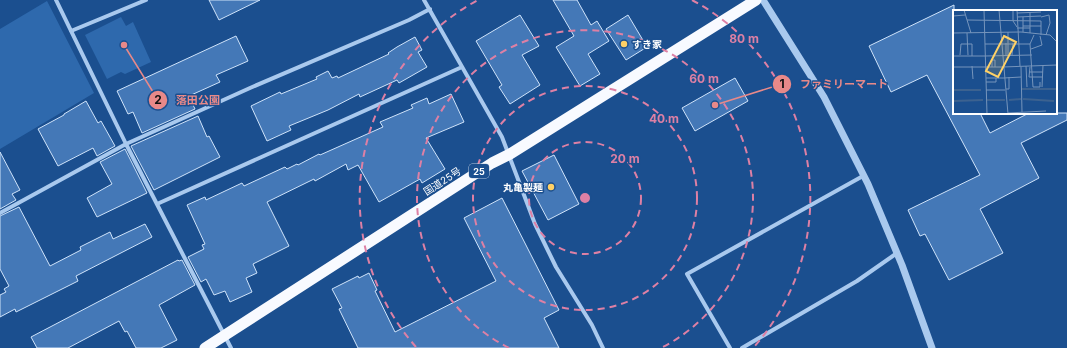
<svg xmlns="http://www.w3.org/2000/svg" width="1067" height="348" font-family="Inter,'Noto Sans JP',sans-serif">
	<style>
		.green { fill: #2e69ad }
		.building { fill: #4478b7; stroke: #cfe3fa }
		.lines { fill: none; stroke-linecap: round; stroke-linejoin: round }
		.minor { stroke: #a9c9ee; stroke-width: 4 }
		.tertiary { stroke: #a9c9ee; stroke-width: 7 }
		.trunk { stroke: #f8faff; stroke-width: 11 }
		.ring { fill: none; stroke: #dd80a5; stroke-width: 2; stroke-dasharray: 7 5 }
		.poi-dot { fill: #ffd166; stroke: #1b4f8f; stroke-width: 1.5 }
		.labels { text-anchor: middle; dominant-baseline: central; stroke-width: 3; stroke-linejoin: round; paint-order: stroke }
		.shield { fill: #1b4f8f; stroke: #bbcadd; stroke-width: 1 }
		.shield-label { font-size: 9px; font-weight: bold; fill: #fff }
		.poi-label { font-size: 10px; font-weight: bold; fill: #fff; stroke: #1b4f8f; text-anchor: start }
		.street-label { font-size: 10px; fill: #fff; stroke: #1b4f8f }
		.inset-river { fill: none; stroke: #3c6290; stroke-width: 2 }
		.inset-road { fill: none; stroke: #7695bc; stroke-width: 1 }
		.view { fill: #ffd166; fill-opacity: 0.15; stroke: #ffd166; stroke-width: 2 }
		.inset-edge { fill: none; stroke: #fff; stroke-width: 2 }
		.centre { fill: #dd80a5; stroke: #1b4f8f; stroke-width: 2 }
		.ring-label { font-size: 12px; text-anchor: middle; font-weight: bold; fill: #dd80a5; stroke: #1b4f8f; stroke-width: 3; stroke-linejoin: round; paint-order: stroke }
		.leader { fill: none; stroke: #e88989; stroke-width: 1.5 }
		.callout-dot { fill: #e88989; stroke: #1b4f8f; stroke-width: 1.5 }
		.mark-label { font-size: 12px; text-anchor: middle; font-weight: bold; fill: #111 }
		.callout-label { font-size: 11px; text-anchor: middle; font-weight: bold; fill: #e88989; stroke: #1b4f8f; stroke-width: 3; stroke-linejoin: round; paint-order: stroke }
	</style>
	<rect width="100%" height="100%" fill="#1b4f8f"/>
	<path class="green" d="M47 1 94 93 0 149V29Z
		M121 17 126 26 133 22 151 62 125 74 121 72 107 79 85 35Z"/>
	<path class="building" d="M209 0H260L219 20Z
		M553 0H577L591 25 597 21 609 41 588 54 600 74 580 86 556 47 574 36Z
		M954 5V113H980L990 133 1029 113H1067V120L1021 143 1039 178 980 209 1003 253 949 280 925 234 920 236 908 210 980 175 927 75 891 92 869 46Z
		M520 15 539 46 522 55 540 85 510 104 499 87 502 85 476 41Z
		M628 15 647 47 626 60 606 29Z
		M236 36 248 61 216 75 220 82 189 96 195 109 142 133 133 112 128 114 117 91Z
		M415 37 422 50 418 52 427 67 399 83 397 80 360 97 359 94 328 110 289 126 291 130 267 141 251 106 280 92 281 94 317 79 316 77 328 71 332 78 337 76 338 78 389 54 388 53 397 47Z
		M735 78 748 101 695 131 682 108Z
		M451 94 464 122 426 138 445 169 422 183 420 179 379 202 358 165 348 170 346 164 315 181 314 179 267 202 289 246 253 264 257 273 246 278 252 292 230 302 225 291 214 295 206 279 201 282 188 257 204 249 202 245 205 244 187 205 205 197 206 200 242 183 244 186 285 167 287 169 297 164 298 165 319 154 320 155 383 127 380 122 413 108 411 105 427 98 429 104Z
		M86 101 98 123 101 121 115 146 97 156 93 148 58 166 38 129 64 115V114Z
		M198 116 207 137 209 136 220 157 154 190 131 146Z
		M125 149 147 193 97 217 87 198 112 184 100 162Z
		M0 152 20 190 12 194 16 200 0 209Z
		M554 155 579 204 548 220 522 171Z
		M502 198 559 310 544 318 559 348H358L339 309 342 308 332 289 358 276 359 278 369 273 377 290 375 291 395 332 496 281 464 218Z
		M19 207 50 266 81 250 80 247 110 232 113 239 145 224 152 237 76 276 78 281 16 312 15 309 0 317V295L6 292 4 289 9 286 0 269V216Z
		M178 260 179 261 182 260 195 285 159 305 177 340 161 348H136L127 331 125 332 119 321 68 348H37L31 337Z"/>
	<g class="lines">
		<path class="minor" d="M56 0 126 144 231 348
			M424 0 502 137 535 224 556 267 592 325 603 348
			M71 31 146 0
			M157 204 462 67
			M0 213 126 144 250 88 409 20 430 9
			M730 348 687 274 863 176
			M742 348 857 281 897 253"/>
		<path class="tertiary" d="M763 0 824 97 868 184 902 265 932 348"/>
		<path class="trunk" d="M205 348 492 163 510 154 756 0"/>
	</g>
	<g class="ring">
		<circle cx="585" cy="198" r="56"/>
		<circle cx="585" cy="198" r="112"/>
		<path d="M509 348A168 168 0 1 1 661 348"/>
		<path d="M416 347A225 225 0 0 1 478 0M692 0A225 225 0 0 1 754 347"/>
	</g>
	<g class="poi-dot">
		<circle cx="624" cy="44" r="4"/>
		<circle cx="551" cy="187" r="4"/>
	</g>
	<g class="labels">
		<rect class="shield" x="469" y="164" width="20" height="14" rx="3"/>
		<g class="shield-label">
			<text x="479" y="171">25</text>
		</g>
		<g class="poi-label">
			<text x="632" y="44">すき家</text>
			<text x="543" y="187" text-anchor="end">丸亀製麺</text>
		</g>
		<g class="street-label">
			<text transform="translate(442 181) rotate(-33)">国道25号</text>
		</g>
	</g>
	<g transform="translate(953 10)">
		<rect width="104" height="104" fill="#1b4f8f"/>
		<path class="inset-river" d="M69 79H104M0 80H28M70 89 101 91M34 90H52M56 90 68 89M0 91 30 90"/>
		<path class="inset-road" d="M11 0 18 23M31 0 34 104M46 0 55 104M60 0V11L64 17M64 0 67 56M77 2V23M64 3 88 2M0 6 12 5M64 7 88 6M70 7V22M88 7 96 5 97 13 93 25M14 10 88 11M88 11V25M70 16H88M64 18H77M0 23 68 22 97 25 104 32M14 23 15 45M81 25 77 34 80 77H87V72M32 34H77M78 39 89 35 87 26M7 45 8 34H19V46M59 45 60 33M0 46H32M32 46 79 45M53 46V33M55 46V22M19 56 20 69M73 56 74 77M0 57H50M39 57V50H42V57M50 57 104 55M68 57 69 102M77 57 76 67H90M76 62H90M33 68H51M51 68 68 67M33 72H43V68M89 77 90 55M53 79H56V67M33 80H52M55 103 93 101"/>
		<path class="view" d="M51 26 63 32 45 67 33 61Z"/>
		<rect width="104" height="104" class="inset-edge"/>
	</g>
	<circle cx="585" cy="198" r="6" class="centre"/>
	<g class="ring-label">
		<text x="744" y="43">80 m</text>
		<text x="704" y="83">60 m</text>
		<text x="664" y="123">40 m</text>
		<text x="625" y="163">20 m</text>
	</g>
	<path class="leader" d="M715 105L782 84M124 45L158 100"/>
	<g class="callout-dot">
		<circle cx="715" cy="105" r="4"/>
		<circle cx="124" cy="45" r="4"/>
		<circle cx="782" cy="84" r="10"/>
		<circle cx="158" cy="100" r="10"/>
	</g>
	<g class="mark-label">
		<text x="782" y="88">1</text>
		<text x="158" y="104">2</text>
	</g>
	<g class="callout-label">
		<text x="844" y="88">ファミリーマート</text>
		<text x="198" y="104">落田公園</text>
	</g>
</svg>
